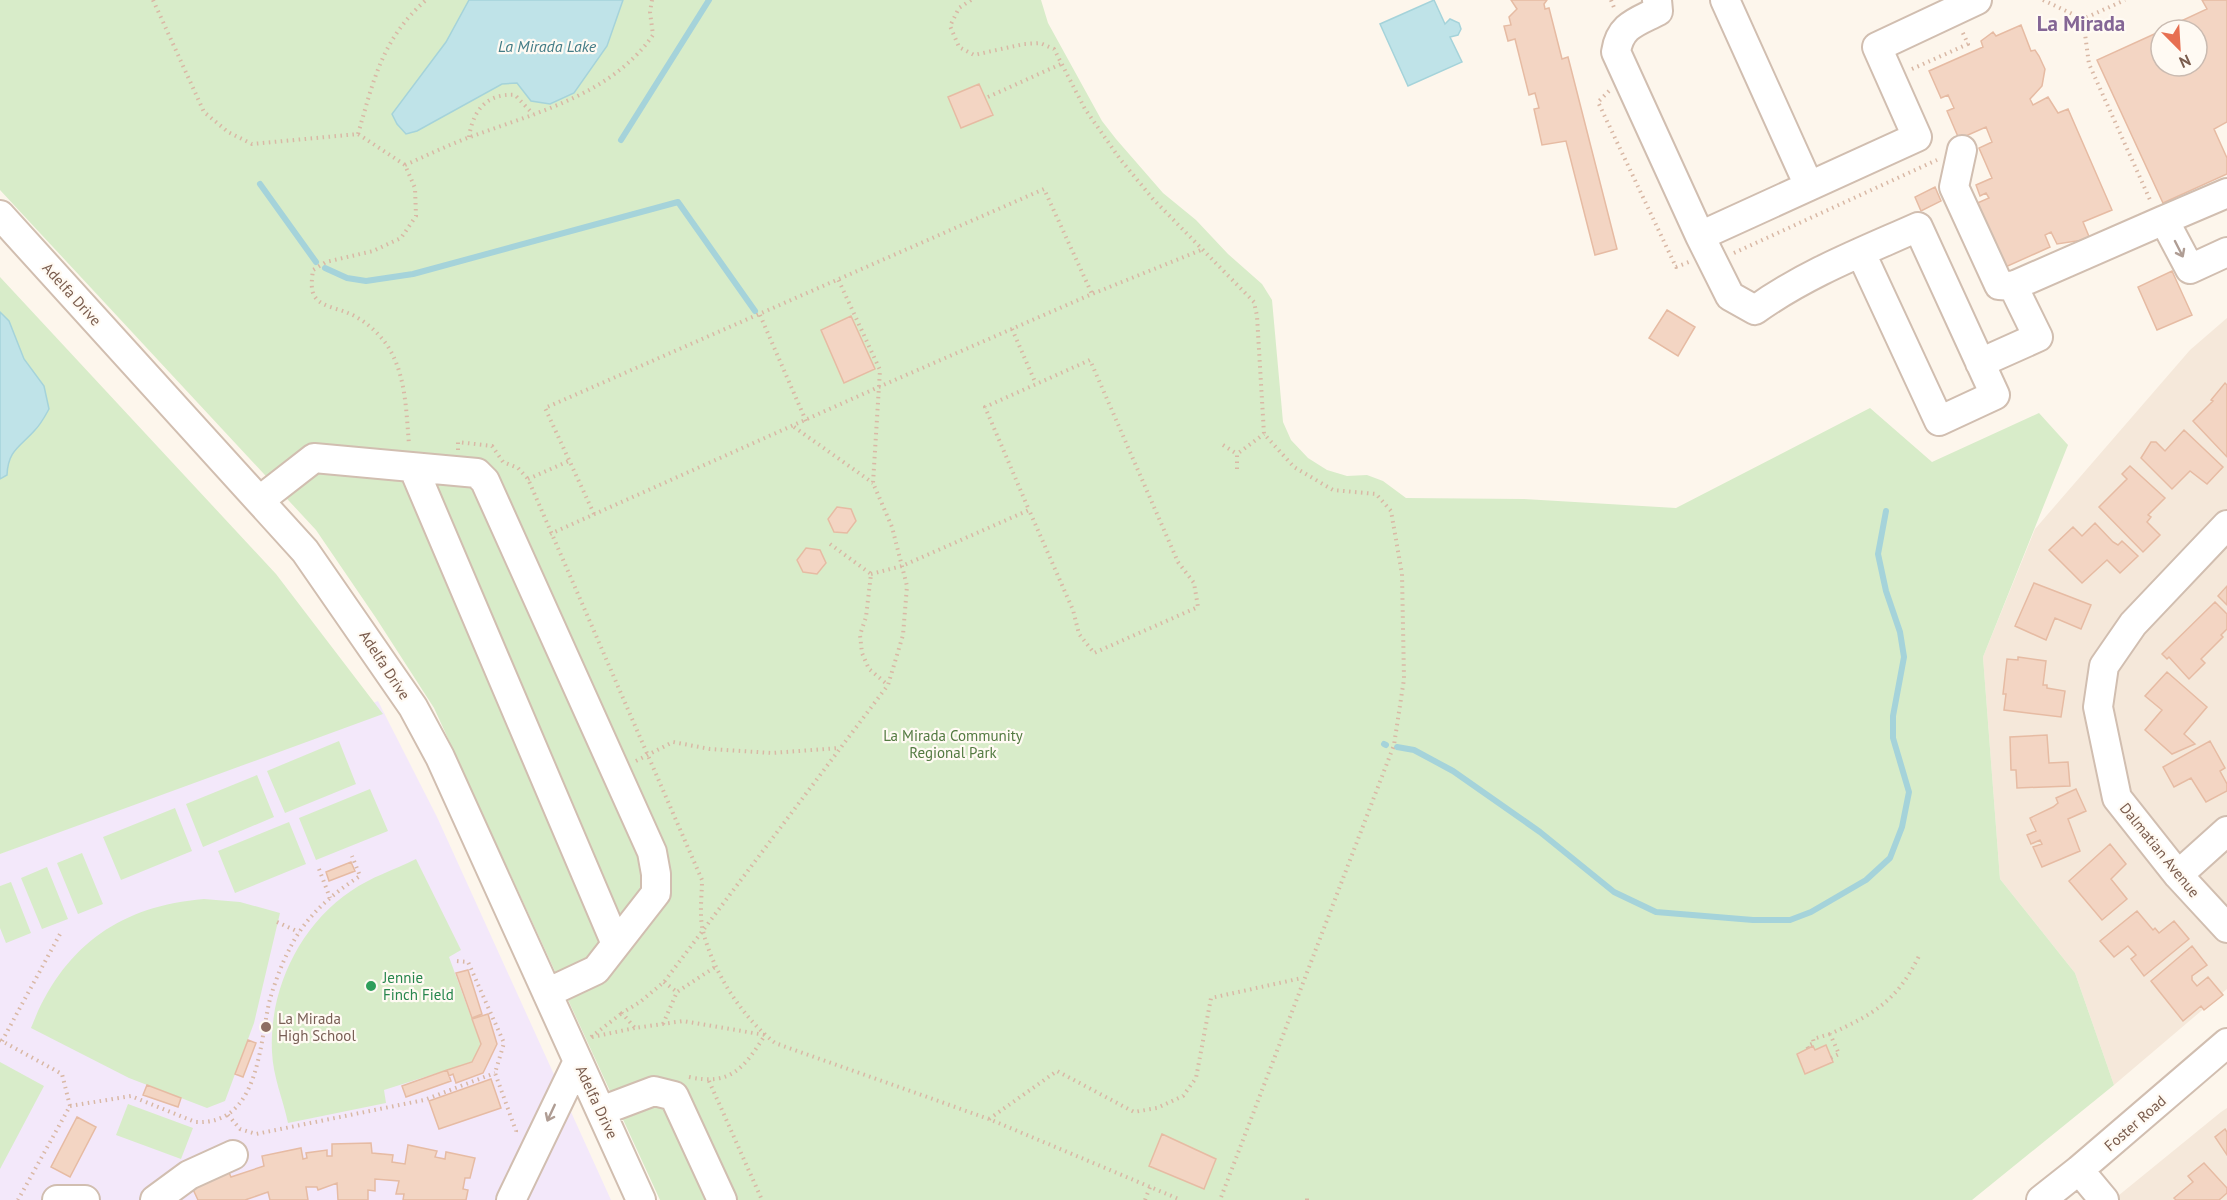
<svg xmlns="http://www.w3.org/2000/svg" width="2227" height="1200" font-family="'PT Sans',sans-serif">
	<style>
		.residential { fill: #f5e8da }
		.education { fill: #f3e8fa }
		.green { fill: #d8ecc9 }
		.water { fill: #bfe3e8; stroke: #a5d3da; stroke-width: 1.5 }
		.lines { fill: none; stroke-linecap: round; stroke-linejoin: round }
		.stream { stroke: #a5d3da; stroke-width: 6 }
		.building { fill: #f3d5c3; stroke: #e6bba3; stroke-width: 1.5 }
		.minor-casing { stroke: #d1beb0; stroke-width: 32 }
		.path { stroke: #d9b8a5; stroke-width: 4; stroke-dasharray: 1.5 4.5; stroke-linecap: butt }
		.minor { stroke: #fff; stroke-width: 28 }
		.oneway { stroke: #af9d94 }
		.leisure-dot { fill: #2e9e5b; stroke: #fffaf3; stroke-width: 2 }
		.education-dot { fill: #8d6e63; stroke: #fffaf3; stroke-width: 2 }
		.labels { text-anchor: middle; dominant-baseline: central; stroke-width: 4.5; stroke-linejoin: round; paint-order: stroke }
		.street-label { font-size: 15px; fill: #7a5c4d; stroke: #fffaf3 }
		.park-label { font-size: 15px; fill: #537a41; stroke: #fffaf3 }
		.leisure-label { font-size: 15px; fill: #27864d; stroke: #fffaf3; text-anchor: start }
		.education-label { font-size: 15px; fill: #785e54; stroke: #fffaf3; text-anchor: start }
		.water-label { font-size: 16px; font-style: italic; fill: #437c86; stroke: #fffaf3 }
		.district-label { font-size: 21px; font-weight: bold; fill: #846695; stroke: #fffaf3 }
	</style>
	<rect width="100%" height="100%" fill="#fdf6ec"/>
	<path class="residential" d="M2227 318V989L2114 1085 2075 973 2000 879 1983 657 2035 529 2190 350Z
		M2227 1108V1200H2113L2221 1112Z"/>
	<path class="education" d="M378 701 437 817 611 1200H0V854Z"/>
	<path class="green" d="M0 0H1041L1048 23 1102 121 1116 139 1163 193 1196 220 1228 254 1262 284 1272 300 1283 422 1291 440 1308 458 1327 470 1347 476 1367 475 1383 481 1406 498 1524 499 1676 508 1870 408 1932 462 2039 413 2068 445 1983 657 2000 879 2075 973 2114 1085 1972 1200H660L434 708 376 618 316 530 0 190Z
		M0 277 276 574 383 714 0 854Z
		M339 741 356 784 285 813 267 771Z
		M257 775 274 817 203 847 186 804Z
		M370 789 388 831 316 860 299 818Z
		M175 808 192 851 121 880 103 837Z
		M289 822 306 864 235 893 218 851Z
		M82 853 103 904 78 914 57 863Z
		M416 859 461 950 449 957 481 1044 472 1062 384 1090 386 1103 288 1123C283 1099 273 1077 272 1052 269 990 299 926 351 891 371 877 394 870 416 859Z
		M47 867 68 919 42 929 21 878Z
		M11 882 31 933 6 943 0 928V886Z
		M204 899 240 902 280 913 254 1023 225 1101 207 1108 129 1078 31 1028C62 948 118 906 204 899Z
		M0 1062 44 1086 0 1169Z
		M128 1104 193 1128 181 1159 116 1135Z"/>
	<path class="water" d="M469 0H623L607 46 574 93 550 104 531 101 517 83 502 84 417 131 406 134 397 124 392 114 446 42Z
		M1434 0 1445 24 1450 19 1459 23 1461 29 1458 35 1450 37 1462 62 1408 86 1380 24Z
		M0 312 9 321 24 359 44 386 49 409C45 416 41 424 35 430 20 447 8 450 7 475L0 479Z"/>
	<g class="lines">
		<path class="stream" d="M621 140 709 0
			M260 184 316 262
			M325 268 347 278 366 281 413 274 678 202 755 311
			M1384 744 1386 745
			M1397 747 1414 750 1453 771 1540 832 1614 892 1656 912 1753 920H1790L1811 912 1866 880 1890 858 1902 827 1909 792 1893 738V716L1904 657 1900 632 1886 591 1878 554 1886 511"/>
	</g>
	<path class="building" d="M1511 0H1547L1544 4 1545 9 1549 8 1562 59 1568 57 1617 249 1595 255 1566 141 1542 145 1534 109 1539 108 1535 93 1529 95 1515 39 1508 41 1504 26 1511 25 1509 17 1517 9Z
		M2202 0H2227V122L2214 129 2227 158V174L2163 203 2097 60 2161 31V66H2197V30H2162L2207 9Z
		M2021 25 2031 51 2035 50 2039 56 2045 69 2042 86 2030 99 2033 105 2048 97 2058 113 2068 109 2112 210 2083 222 2090 239 2057 244 2051 232 2045 235 2050 247 2001 269 1973 205 1989 198 1986 193 1980 196 1976 185 1992 178 1979 148 1992 142 1986 127 1959 139 1947 111 1954 108 1948 95 1941 98 1929 71 1983 47 1981 41 1993 32 1996 36Z
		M979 84 993 115 961 128 948 97Z
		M1935 187 1941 201 1921 211 1915 197Z
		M2172 271 2192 315 2157 330 2138 287Z
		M1667 310 1695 327 1678 356 1649 338Z
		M851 316 875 369 844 383 821 330Z
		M2225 383 2227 385V457L2193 421 2213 401 2211 400Z
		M2184 430 2223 467 2207 484 2190 471 2172 489 2141 458 2151 442H2156L2165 451Z
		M2130 466 2165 498 2148 515 2151 517 2147 522 2160 535 2143 552 2099 507 2127 479 2122 474Z
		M837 507 851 509 856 521 847 533 834 532 828 519Z
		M2095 523 2113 542 2118 545 2122 541 2138 556 2120 573 2107 560 2082 583 2049 550 2073 527 2082 536Z
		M806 548 820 550 826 563 817 574 803 572 797 560Z
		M2034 583 2091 605 2081 629 2055 618 2046 640 2015 626Z
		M2227 586V605L2218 596Z
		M2215 602 2227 614V629L2221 635 2223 637 2201 659 2205 663 2189 679 2169 657 2167 659 2162 654Z
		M2018 657 2046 661 2043 685H2047V688L2065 691 2061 717 2004 710 2006 694H2003L2007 659 2018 660Z
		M2167 672 2207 707 2184 734 2195 744 2172 754 2145 730 2162 710 2145 696Z
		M2047 735 2049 763 2068 762 2070 786 2017 788 2016 770H2011L2010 737Z
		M2210 741 2225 768 2220 771 2227 784V791L2206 802 2191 778 2174 787 2163 767Z
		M2076 789 2086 811 2068 819 2080 851 2042 867 2033 847 2042 844 2040 840 2031 844 2027 835 2036 831 2030 818 2053 807 2058 803 2056 798Z
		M2110 844 2126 864 2111 879 2127 899 2102 920 2069 881Z
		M351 862 355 871 329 881 326 872Z
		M2137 911 2153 930 2155 928 2159 933 2174 921 2189 939 2144 976 2131 959 2136 955 2128 946 2114 957 2100 941Z
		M2192 946 2207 965 2192 976V980L2197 986 2208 977 2223 995 2204 1010 2201 1006 2183 1021 2151 981Z
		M468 970 482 1014 472 1018 456 973Z
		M488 1014 497 1044 483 1073 456 1083 453 1074 449 1076 447 1070 472 1062 481 1044 472 1019Z
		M248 1040 256 1043 243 1077 235 1074Z
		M1826 1045 1833 1062 1805 1074 1797 1054 1813 1046 1815 1050Z
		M447 1070 451 1081 406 1097 402 1086Z
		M491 1079 501 1108 439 1129 429 1101Z
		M147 1085 181 1098 178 1107 143 1095Z
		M77 1117 96 1127 70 1177 51 1167Z
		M2225 1129 2227 1132V1155L2215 1137Z
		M1162 1134 1216 1159 1204 1189 1149 1166Z
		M371 1143 372 1153 393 1155 392 1162 405 1164 408 1145 437 1151 435 1157 445 1159 446 1152 475 1158 470 1178H465L463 1189 468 1190 466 1200H403L404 1194H396L399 1181 375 1179V1191L368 1190V1200H338L337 1183 318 1190 317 1187H306L308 1200H270L268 1192 245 1200H198L191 1185 227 1168 231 1177 264 1166 262 1156 301 1148 303 1159 307 1158 306 1153 327 1150V1156H332V1144Z
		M2204 1163 2227 1188V1193L2219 1200H2176L2174 1198 2193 1182 2188 1176Z"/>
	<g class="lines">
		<g class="minor-casing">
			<path id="minor" d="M1657 0 1658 11C1637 22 1620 25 1616 52L1700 236 1917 137 1877 47 1977 0
				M1725 0 1809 186
				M1962 150 1954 187 1999 285 2013 286
				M2227 193 2164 220 2190 269 2227 252
				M0 215 305 551 413 707 440 757 641 1200
				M1700 236 1730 296 1755 310C1805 274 1862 252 1918 227L1995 395 1939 421 1861 253
				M1980 363 2038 337 2013 286 2164 220
				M413 467 616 944
				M260 500 314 458 477 473 485 481 652 852 656 874V893L596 970 547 993
				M2227 525 2133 624 2104 666 2098 707 2117 798 2178 875 2227 928
				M2178 875 2227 831
				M601 1111 654 1091 674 1096 722 1200
				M2079 1170 2104 1200
				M57 1200H85
				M155 1200 189 1175 233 1155
				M511 1200 578 1061
				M2041 1200 2079 1170 2227 1043"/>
		</g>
		<path class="path" d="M153 0 204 112 228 132 252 144 358 134 405 165 415 188 416 216 401 238 373 251 326 262 313 270C312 278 310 290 315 297 322 307 337 308 348 313 363 319 377 331 387 345 406 374 406 410 409 444
			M971 0 959 8 950 26 959 47 974 55 1024 44 1040 43 1054 49 1085 109 1120 159 1153 199 1254 302 1257 316 1264 434 1294 467 1333 490 1376 494 1391 511 1402 574 1404 679 1394 745 1220 1200
			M1611 0 1615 10
			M2043 0 2083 19 2125 0
			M2083 19 2089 64 2151 202
			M1912 69 1968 44 1962 31
			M1609 91 1598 102 1676 267 1689 262
			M988 97 1061 64
			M358 134C374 79 382 39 426 0
			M469 137C473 110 487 93 515 95L533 114
			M405 165C428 155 450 144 473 136 538 112 612 94 653 35L650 12 652 0
			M1734 253 1937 160
			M760 315 806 421
			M1012 329 1036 384
			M794 427 873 483
			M1223 445 1237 454
			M458 450V442L492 446 503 462 518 468 528 479 702 880C702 896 699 915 703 931 713 972 742 1017 775 1043L989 1119 1181 1200
			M1237 469V454L1264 434
			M528 479 569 461
			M594 514 545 408 1044 189 1092 294
			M550 534 881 386 1092 294 1201 250
			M830 544 871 574 866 617 860 635 862 653 869 669 888 685
			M871 574 902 566 1029 510 1073 610 1079 634 1094 653 1198 607 1194 583 1178 562 1090 360 985 407 1029 510
			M636 761 673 742 710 749 772 753 839 748
			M319 869 330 898
			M277 922 299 932
			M457 961 468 962 504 1043 495 1073 516 1131 515 1135
			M664 982 677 992
			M663 1024 677 992 715 967
			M591 1037 622 1013
			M592 1037 635 1028
			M0 1040 62 1074 70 1106 18 1200
			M2 1041 60 934
			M1808 1048 1807 1046 1814 1043 1813 1039 1830 1034
			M1831 1058 1839 1054 1830 1034C1874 1014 1897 1001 1919 956
			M689 1077C731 1086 744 1068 765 1035L683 1021 635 1028 622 1013 640 1002 664 982 888 685 903 635 907 586 892 527 873 483 880 370 838 279
			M709 1081 762 1200
			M70 1106 131 1096 195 1122C260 1126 259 1043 270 999 275 982 282 963 290 948 305 917 332 894 360 876L352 856
			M228 1115 240 1129 256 1134 424 1100 495 1073
			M989 1119 1057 1071 1134 1112 1157 1108 1183 1096 1196 1078 1211 998 1302 978
			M1145 1200 1150 1187
			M1307 1200V1198"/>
		<use href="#minor" class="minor"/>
	</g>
	<defs><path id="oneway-shaft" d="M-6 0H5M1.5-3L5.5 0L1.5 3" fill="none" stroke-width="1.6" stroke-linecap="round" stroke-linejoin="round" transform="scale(1.5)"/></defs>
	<g class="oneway">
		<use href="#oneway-shaft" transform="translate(2179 249) rotate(63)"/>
		<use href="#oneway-shaft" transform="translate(551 1113) rotate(115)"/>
	</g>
	<circle class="leisure-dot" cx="371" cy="986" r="6"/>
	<circle class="education-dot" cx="266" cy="1027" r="6"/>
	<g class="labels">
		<g class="street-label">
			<text transform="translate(72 294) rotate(48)">Adelfa Drive</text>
			<text transform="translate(385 665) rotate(57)">Adelfa Drive</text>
			<text transform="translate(2160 850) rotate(51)">Dalmatian Avenue</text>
			<text transform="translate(597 1102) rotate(65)">Adelfa Drive</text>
			<text transform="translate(2135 1123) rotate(-41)">Foster Road</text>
		</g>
		<g class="park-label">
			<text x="953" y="735">La Mirada Community<tspan x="953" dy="17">Regional Park</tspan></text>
		</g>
		<g class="leisure-label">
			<text x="383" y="977">Jennie<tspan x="383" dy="17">Finch Field</tspan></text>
		</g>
		<g class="education-label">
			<text x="278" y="1018">La Mirada<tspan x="278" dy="17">High School</tspan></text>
		</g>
		<g class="water-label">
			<text x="547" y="46">La Mirada Lake</text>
		</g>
		<g class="district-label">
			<text x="2081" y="23">La Mirada</text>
		</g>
	</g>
	<g transform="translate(2179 48) rotate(156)"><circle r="28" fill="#fffaf3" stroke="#cabbb1" stroke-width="1.5"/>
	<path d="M0-4.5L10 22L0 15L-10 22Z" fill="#e76f51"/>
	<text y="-9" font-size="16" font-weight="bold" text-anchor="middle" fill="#7a5c4d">N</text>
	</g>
</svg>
